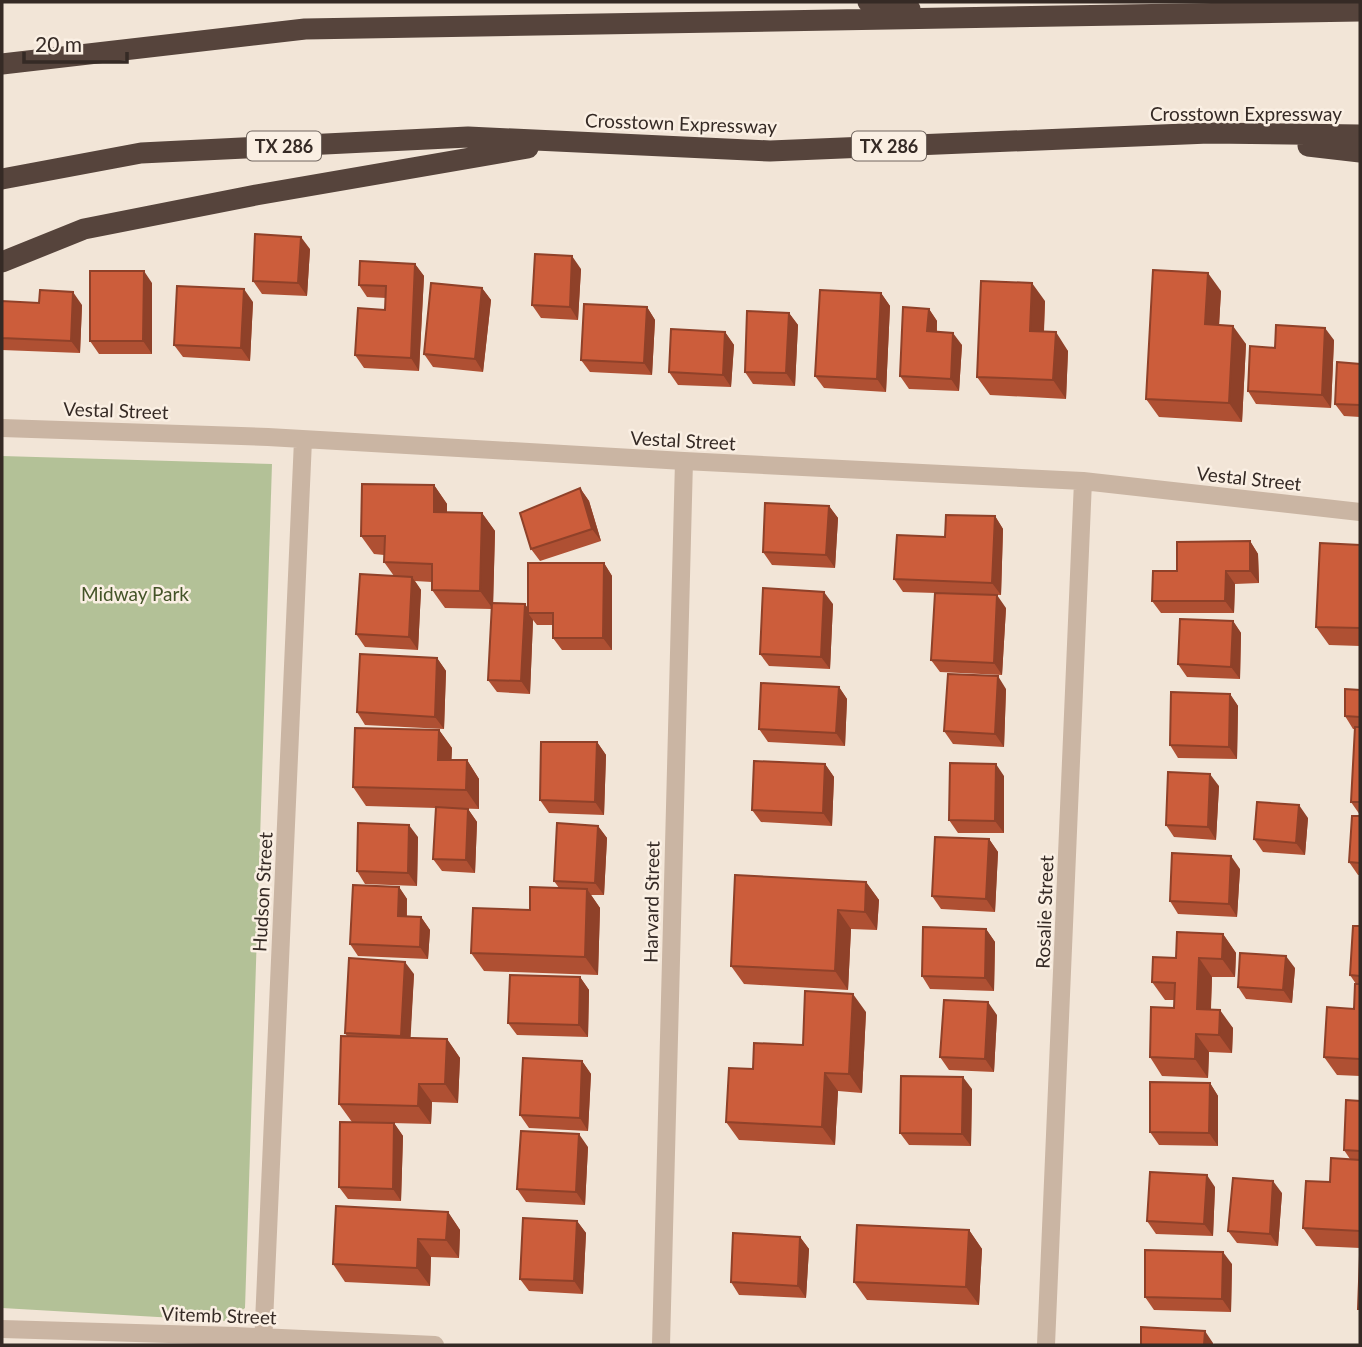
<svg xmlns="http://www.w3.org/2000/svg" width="1362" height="1347" font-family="Lato,sans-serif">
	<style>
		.green { fill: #b3c197 }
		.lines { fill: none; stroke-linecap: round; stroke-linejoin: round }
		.minor { stroke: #cab5a3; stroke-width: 18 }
		.highway { stroke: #56443c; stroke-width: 21 }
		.wall { fill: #af5033 }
		.shaded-wall { fill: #8f4129 }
		.building { fill: #cc5d3b; stroke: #8f4129; stroke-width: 2 }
		.labels { text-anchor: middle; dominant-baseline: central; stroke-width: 5; stroke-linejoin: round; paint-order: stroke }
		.shield { fill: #faefe3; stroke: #70655e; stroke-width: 2 }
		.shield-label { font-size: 18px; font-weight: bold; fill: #352a25 }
		.street-label { font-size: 19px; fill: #352a25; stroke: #faefe3 }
		.park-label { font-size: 19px; fill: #445428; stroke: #faefe3 }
	</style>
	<rect width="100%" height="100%" fill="#f2e5d7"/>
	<path class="green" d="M2 456 272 464 245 1308 227 1321 2 1308Z"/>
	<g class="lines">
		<path class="minor" d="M2 428 268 437 684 461 1083 481 1360 512
			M2 1329 236 1336 435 1345
			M263 1345 303 440
			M661 1345 684 461
			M1046 1345 1083 481"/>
		<path class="highway" d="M868 2 910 9
			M2 64 305 29 1360 11
			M1308 146 1360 152
			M2 179 141 153 468 137 770 151 1209 133 1360 135
			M2 262 84 229 256 195 528 148"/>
	</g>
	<path class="wall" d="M310 249 307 296 262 294 253 281Z
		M415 264 424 276 419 371 364 368 355 355 385 310 386 298 367 297 359 285Z
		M581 269 578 320 541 318 532 305Z
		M152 283V354H99L90 341Z
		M482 288 491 300 483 372 433 367 424 354Z
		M1221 291 1219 325 1246 344 1242 422 1159 417 1146 399Z
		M881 293 890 306 886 392 824 388 815 376Z
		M2 301 82 305 80 353 2 350Z
		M1045 301 1044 332 1068 351 1066 399 990 395 977 377Z
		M253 302 250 361 183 357 174 345Z
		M647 307 655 320 652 375 590 372 581 360Z
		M929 309 937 321V332L962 345 959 391 909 389 900 376Z
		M789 313 798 325 795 386 753 384 745 372Z
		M725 332 734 345 731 387 678 385 669 372Z
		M1334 340 1331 408 1256 404 1248 391 1275 348Z
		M1360 364V417L1344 416 1335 404Z
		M434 485 447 504V512L482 513 495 531 493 603 525 604 528 609 604 563 612 576V650H562L553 638V625H537L533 620 530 694 497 692 488 680 492 609 445 608 432 590V582L415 581 421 590 418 650 365 647 356 634 394 576 384 562V555L374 554 361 536Z
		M580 488 589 501 601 541 540 561 531 549Z
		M829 506 838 518 835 568 772 565 763 552Z
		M995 516 1003 529 1001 595 903 592 894 579 945 537Z
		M1250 541 1258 554 1259 583 1235 584 1234 613H1161L1152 601 1177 571Z
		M1360 545V646L1329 645 1316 627Z
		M833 604 830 669 769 666 760 654Z
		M1006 608 1002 675 940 672 931 660Z
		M1233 621 1241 633 1240 679 1187 677 1178 664Z
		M437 658 446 671 444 729 365 725 357 712Z
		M839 687 847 699 845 746 768 742 759 729Z
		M1006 689 1004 747 953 744 944 731Z
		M1360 690V815L1351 802 1355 729H1353L1345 716Z
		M1230 694 1238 706 1237 759 1178 758 1170 745Z
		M439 730 452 748 451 760H467L479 779V809L449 808 468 809 477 822 475 873 442 871 433 859 436 808 366 806 353 787Z
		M597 742 606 755 604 815 549 813 540 800Z
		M825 764 834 777 832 826 761 822 752 810Z
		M1004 776V833H958L949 820Z
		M1219 786 1216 840 1174 837 1166 825Z
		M1360 816V875H1358L1349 862Z
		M1308 818 1305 855 1263 852 1254 839Z
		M598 826 607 838 604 895H591L600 908 598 975 484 971 471 953 559 888 554 881Z
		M418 837 417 886 365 884 357 871Z
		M989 839 998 852 995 912 941 909 932 896Z
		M1240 869 1237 917 1178 914 1170 901Z
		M866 882 879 900 877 930 851 929 848 990 744 984 731 966Z
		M399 887 407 899V916L421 917 430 930 428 959 358 956 350 944Z
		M1360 926V1076L1337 1075 1324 1057 1354 1009 1356 984 1350 975Z
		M986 929 995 942 994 991 930 989 922 976Z
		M1223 934 1236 953 1235 977H1212L1211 1009 1233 1028 1232 1053 1209 1052 1208 1078 1162 1076 1150 1057 1174 1008 1175 1000H1165L1152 982 1176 958Z
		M1295 968 1292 1003 1246 999 1238 987Z
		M414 974 410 1038 447 1039 460 1058 458 1103 432 1102 431 1124 352 1122 339 1104 347 1036 345 1033Z
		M580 977 589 990 588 1037 517 1035 508 1023Z
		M866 1012 862 1093 838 1091 835 1145 739 1140 726 1122 803 1045Z
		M997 1015 994 1072 949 1070 940 1057Z
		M582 1061 591 1074 588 1131 529 1128 520 1115Z
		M1210 1083 1218 1096V1146L1159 1145 1150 1132Z
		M972 1089 971 1146 909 1145 900 1133Z
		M1360 1101V1248L1316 1246 1303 1228 1330 1182 1350 1159 1344 1150Z
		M394 1123 403 1136 401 1201 348 1199 339 1187Z
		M588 1147 585 1205 526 1202 517 1189Z
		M1215 1187 1213 1236 1156 1234 1147 1221Z
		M1282 1193 1278 1246 1237 1243 1228 1231Z
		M448 1212 460 1230 459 1258 431 1257 430 1286 345 1282 333 1264Z
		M577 1221 586 1233 583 1294 529 1291 520 1279Z
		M969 1230 982 1249 979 1305 867 1300 854 1282Z
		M800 1237 809 1249 806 1298 739 1295 731 1282Z
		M1232 1264 1231 1312 1154 1310 1145 1297Z"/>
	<path class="shaded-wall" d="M301 237 310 249 307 296 298 283Z
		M572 256 581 269 578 320 570 307Z
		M415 264 424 276 419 371 411 358Z
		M144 271 152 283V354L143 341Z
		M1208 273 1221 291 1218 343 1205 324Z
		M1032 283 1045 301 1043 350 1030 331Z
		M482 288 491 300 483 372 475 359Z
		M244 289 253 302 250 361 241 348Z
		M73 292 82 305 80 353 71 341Z
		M881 293 890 306 886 392 877 379Z
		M647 307 655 320 652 375 644 363Z
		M929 309 937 321 936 344 927 331Z
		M789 313 798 325 795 386 786 373Z
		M1233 326 1246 344 1242 422 1229 403Z
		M1325 328 1334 340 1331 408 1322 395Z
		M725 332 734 345 731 387 723 375Z
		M1056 332 1068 351 1066 399 1053 380Z
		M953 333 962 345 959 391 951 379Z
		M434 485 447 504V530L434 512Z
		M580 488 589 501 601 541 592 529Z
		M829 506 838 518 835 568 826 555Z
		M482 513 495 531 493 609 480 591Z
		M995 516 1003 529 1001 595 992 583Z
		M1250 541 1258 554 1259 583 1250 571Z
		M604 563 612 576V650L603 638Z
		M1226 571 1235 584 1234 613 1225 601Z
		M412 577 421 590 418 650 409 637Z
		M824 592 833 604 830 669 821 657Z
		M997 595 1006 608 1002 675 994 663Z
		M525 604 531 613H528L533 620 530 694 521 681Z
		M1233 621 1241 633 1240 679 1231 667Z
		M437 658 446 671 444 729 435 717Z
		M998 676 1006 689 1004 747 995 734Z
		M839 687 847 699 845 746 836 733Z
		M1230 694 1238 706 1237 759 1229 747Z
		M439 730 452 748 451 778 438 760Z
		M597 742 606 755 604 815 595 802Z
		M467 760 479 779V809L466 790Z
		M825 764 834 777 832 826 823 813Z
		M996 764 1004 776V833L995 821Z
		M1210 774 1219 786 1216 840 1208 827Z
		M1299 805 1308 818 1305 855 1296 843Z
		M468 809 477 822 475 873 466 860Z
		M409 825 418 837 417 886 408 873Z
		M598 826 607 838 604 895 595 883Z
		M989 839 998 852 995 912 986 899Z
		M1231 856 1240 869 1237 917 1229 904Z
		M866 882 879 900 877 930 865 912Z
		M399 887 407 899 406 928 398 916Z
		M587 889 600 908 598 975 585 957Z
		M838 910 851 929 848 990 835 971Z
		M421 917 430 930 428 959 420 947Z
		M986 929 995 942 994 991 985 978Z
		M1223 934 1236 953 1235 977 1222 959Z
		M1286 956 1295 968 1292 1003 1283 990Z
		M1199 958 1212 977 1210 1027 1197 1009Z
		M405 962 414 974 410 1049 401 1036Z
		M580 977 589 990 588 1037 579 1025Z
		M853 994 866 1012 862 1093 849 1074Z
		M988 1002 997 1015 994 1072 985 1059Z
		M1220 1010 1233 1028 1232 1053 1219 1035Z
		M1196 1034 1209 1052 1208 1078 1195 1059Z
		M447 1039 460 1058 458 1103 445 1084Z
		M582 1061 591 1074 588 1131 580 1118Z
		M825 1073 838 1091 835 1145 822 1127Z
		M963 1077 972 1089 971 1146 962 1134Z
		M1210 1083 1218 1096V1146L1209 1133Z
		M419 1084 432 1102 431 1124 418 1106Z
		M394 1123 403 1136 401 1201 393 1189Z
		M579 1134 588 1147 585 1205 576 1192Z
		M1207 1175 1215 1187 1213 1236 1204 1224Z
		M1273 1181 1282 1193 1278 1246 1270 1234Z
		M448 1212 460 1230 459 1258 446 1240Z
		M577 1221 586 1233 583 1294 574 1281Z
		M969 1230 982 1249 979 1305 966 1287Z
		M800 1237 809 1249 806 1298 798 1286Z
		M418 1239 431 1257 430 1286 417 1268Z
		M1223 1252 1232 1264 1231 1312 1222 1299Z
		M1205 1331 1213 1343V1345H1204Z"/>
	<path class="building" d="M255 234 301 237 298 283 253 281Z
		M535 254 572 256 570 307 532 305Z
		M360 261 415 264 411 358 355 355 358 308 385 310 386 286 359 285Z
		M1153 270 1208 273 1205 324 1233 326 1229 403 1146 399Z
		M90 271H144L143 341H90Z
		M981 281 1032 283 1030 331 1056 332 1053 380 977 377Z
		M431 283 482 288 475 359 424 354Z
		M177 286 244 289 241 348 174 345Z
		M40 290 73 292 71 341 2 338V301L39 303Z
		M820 290 881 293 877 379 815 376Z
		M584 304 647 307 644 363 581 360Z
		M903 307 929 309 927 331 953 333 951 379 900 376Z
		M747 311 789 313 786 373 745 372Z
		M1276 325 1325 328 1322 395 1248 391 1250 346 1275 348Z
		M671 329 725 332 723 375 669 372Z
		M1337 362 1360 364V405L1335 404Z
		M362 484 434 485V512L482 513 480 591 432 590V564L384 562 385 536H361Z
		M580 488 592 529 531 549 520 513Z
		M765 503 829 506 826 555 763 552Z
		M946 515 995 516 992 583 894 579 897 535 945 537Z
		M1250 541V571H1226L1225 601H1152L1153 571H1177V542Z
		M1320 543 1360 545V628L1316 627Z
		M528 563H604L603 638H553V613H528Z
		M360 574 412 577 409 637 356 634Z
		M763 588 824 592 821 657 760 654Z
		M935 593 997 595 994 663 931 660Z
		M492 603 525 604 521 681 488 680Z
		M1180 619 1233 621 1231 667 1178 664Z
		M360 654 437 658 435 717 357 712Z
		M948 674 998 676 995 734 944 731Z
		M761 683 839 687 836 733 759 729Z
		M1345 689 1360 690V717L1345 716Z
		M1171 692 1230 694 1229 747 1170 745Z
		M1355 727H1360V802H1351Z
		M355 728 439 730 438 760H467L466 790 353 787Z
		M541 742H597L595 802 540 800Z
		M754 761 825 764 823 813 752 810Z
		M950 763 996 764 995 821 949 820Z
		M1168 772 1210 774 1208 827 1166 825Z
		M1257 802 1299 805 1296 843 1254 839Z
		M436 807 468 809 466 860 433 859Z
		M1352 816H1360V863L1349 862Z
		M358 823 409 825 408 873 357 871Z
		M557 823 598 826 595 883 554 881Z
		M935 837 989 839 986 899 932 896Z
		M1172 853 1231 856 1229 904 1170 901Z
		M735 875 866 882 865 912 838 910 835 971 731 966Z
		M353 885 399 887 398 916 421 917 420 947 350 944Z
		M530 887 587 889 585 957 471 953 473 908 530 910Z
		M1353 926H1360V976L1350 975Z
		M923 927 986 929 985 978 922 976Z
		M1177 932 1223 934 1222 959 1199 958 1197 1009 1220 1010 1219 1035 1196 1034 1195 1059 1150 1057 1151 1007 1174 1008 1175 983 1152 982 1153 957 1176 958Z
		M1240 953 1286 956 1283 990 1238 987Z
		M349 958 405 962 401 1036 345 1033Z
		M510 975 580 977 579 1025 508 1023Z
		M1355 984H1360V1059L1324 1057 1327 1007 1354 1009Z
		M805 991 853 994 849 1074 825 1073 822 1127 726 1122 729 1068 753 1069 754 1043 803 1045Z
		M944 1000 988 1002 985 1059 940 1057Z
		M341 1036 447 1039 445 1084H419L418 1106 339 1104Z
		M523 1058 582 1061 580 1118 520 1115Z
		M901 1076 963 1077 962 1134 900 1133Z
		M1150 1082 1210 1083 1209 1133 1150 1132Z
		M1346 1100 1360 1101V1151L1344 1150Z
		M340 1122 394 1123 393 1189 339 1187Z
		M521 1131 579 1134 576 1192 517 1189Z
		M1331 1158 1360 1160V1231L1303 1228 1306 1181 1330 1182Z
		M1150 1172 1207 1175 1204 1224 1147 1221Z
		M1233 1178 1273 1181 1270 1234 1228 1231Z
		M336 1206 448 1212 446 1240 418 1239 417 1268 333 1264Z
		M523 1218 577 1221 574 1281 520 1279Z
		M857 1225 969 1230 966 1287 854 1282Z
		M733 1233 800 1237 798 1286 731 1282Z
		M1145 1250 1223 1252 1222 1299 1145 1297Z
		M1360 1255V1309H1358Z
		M1141 1327 1205 1331 1204 1345H1141Z"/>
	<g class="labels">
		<g class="shield">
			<rect x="247" y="131.5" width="74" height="29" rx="5"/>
			<rect x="852" y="131.5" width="74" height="29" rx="5"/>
		</g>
		<g class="shield-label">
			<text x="284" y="146">TX 286</text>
			<text x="889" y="146">TX 286</text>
		</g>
		<g class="street-label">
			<text x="1246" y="113">Crosstown Expressway</text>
			<text transform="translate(681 123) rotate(2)">Crosstown Expressway</text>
			<text transform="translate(116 410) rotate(2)">Vestal Street</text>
			<text transform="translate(683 440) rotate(3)">Vestal Street</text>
			<text transform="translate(1249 478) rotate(6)">Vestal Street</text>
			<text transform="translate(262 892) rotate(-87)">Hudson Street</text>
			<text transform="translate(651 902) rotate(-89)">Harvard Street</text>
			<text transform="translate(1044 912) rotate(-88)">Rosalie Street</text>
			<text transform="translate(219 1315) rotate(2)">Vitemb Street</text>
		</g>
		<g class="park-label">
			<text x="135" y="593">Midway Park</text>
		</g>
	</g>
	<rect width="1362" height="1347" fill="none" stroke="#352a25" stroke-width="7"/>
	<path d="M24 52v10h103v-10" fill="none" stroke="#352a25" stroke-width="3.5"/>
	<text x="35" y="52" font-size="21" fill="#352a25" stroke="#faefe3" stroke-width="5" paint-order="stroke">20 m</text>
</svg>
